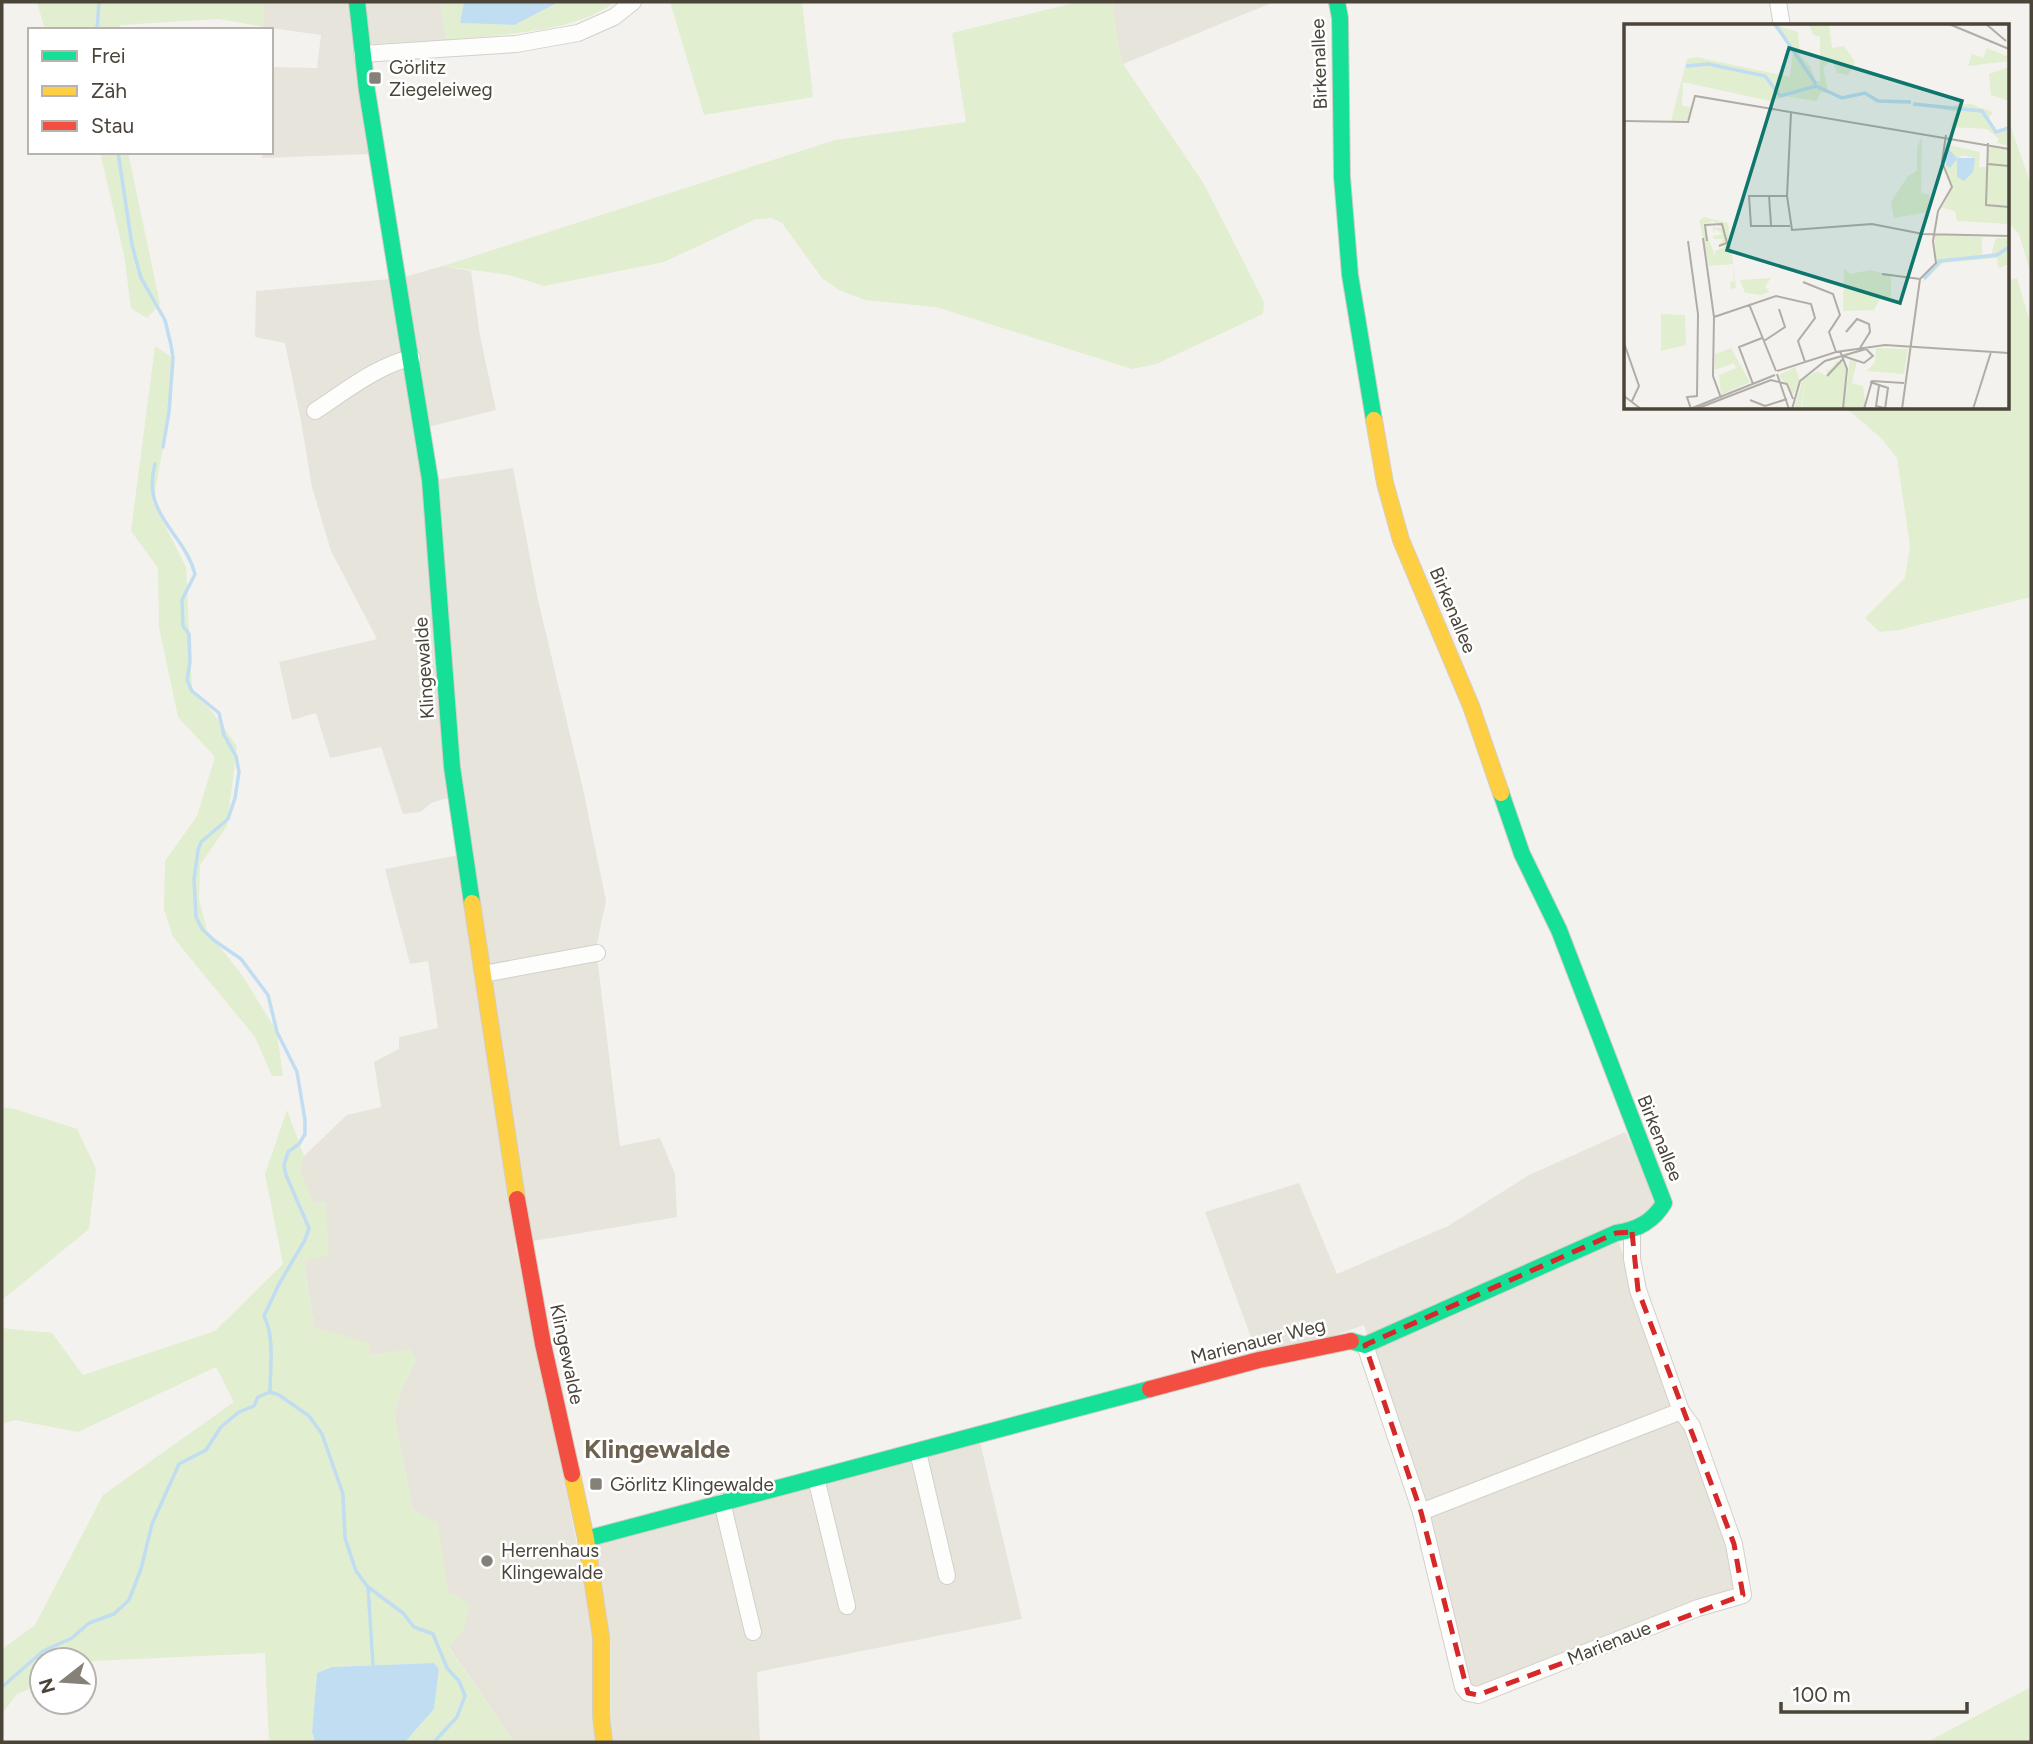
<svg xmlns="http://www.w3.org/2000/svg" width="2033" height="1744" font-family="Figtree,sans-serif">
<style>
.residential{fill:#e7e4dc}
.green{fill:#e1eecf}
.water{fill:#c0ddf1}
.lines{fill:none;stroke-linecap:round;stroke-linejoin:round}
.stream{stroke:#c0ddf1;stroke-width:3.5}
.street-casing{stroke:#d2d0cb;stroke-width:18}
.fast-casing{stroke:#d3cfc5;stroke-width:18}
.slow-casing{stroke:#d3cfc5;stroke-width:18}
.jam-casing{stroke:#d3cfc5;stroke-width:18}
.street{stroke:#fdfdfc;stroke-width:16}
.fast{stroke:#16e098;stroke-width:16}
.slow{stroke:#ffcf43;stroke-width:16}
.jam{stroke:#f24e42;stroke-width:16}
.marked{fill:none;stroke:#d62828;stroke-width:5;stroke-dasharray:14 9;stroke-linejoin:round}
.poi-dot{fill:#868178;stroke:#fff;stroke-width:2.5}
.labels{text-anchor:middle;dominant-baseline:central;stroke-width:5;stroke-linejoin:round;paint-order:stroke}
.street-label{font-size:19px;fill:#4b4439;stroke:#fff}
.poi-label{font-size:19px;fill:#4b4439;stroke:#fff;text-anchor:start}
.district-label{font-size:26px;font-weight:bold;fill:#6e6250;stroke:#fff}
.inset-river{fill:none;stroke:#c0ddf1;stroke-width:3.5}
.inset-road{fill:none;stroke:#b0aca6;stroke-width:2}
.view{fill:#0f766e;fill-opacity:0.15;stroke:#0f766e;stroke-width:3.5}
.inset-edge{fill:none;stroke:#4b4439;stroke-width:3.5}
</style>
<rect width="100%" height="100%" fill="#f4f2ee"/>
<g class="residential">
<path d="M263 2H440L446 40 354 45 370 154 262 158V152H271V67L317 68 321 35 264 27Z"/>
<path d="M1112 2H1274L1123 64 1119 51Z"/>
<path d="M443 266 471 271 480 336 496 410 416 430 422 482 513 468 538 600 583 789 606 901 596 948 620 1146 660 1138 675 1174 677 1217 515 1244 578 1549 980 1442 1022 1619 757 1672 760 1742H514L448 1646 464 1630 448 1593 437 1523 413 1510 394 1414 402 1388 416 1361 411 1350 370 1355 368 1343 314 1328 304 1260 324 1202 314 1204 299 1170 304 1156 347 1115 381 1107 374 1062 399 1049V1037L438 1028 428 961 410 964 385 869 470 853 461 794 431 803 421 812 403 814 381 747 330 758 316 713 292 720 279 662 377 639 331 551 312 487 301 421 285 343 255 337 256 291 401 278Z"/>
<path d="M1625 1132 1648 1176 1656 1210 1614 1230 1731 1544 1736 1587 1474 1688 1470 1683 1425 1503 1364 1325 1260 1362 1205 1212 1299 1183 1337 1274 1448 1226 1529 1175Z"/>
</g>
<g class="green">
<path d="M37 2H263L264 27 219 19 120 25V30H45Z"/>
<path d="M440 2H464L460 23 514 25 559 2H615C572 34 498 34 446 40Z"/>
<path d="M670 2H802L813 97 704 115Z"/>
<path d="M1078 2H1112L1119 51 1123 64 1204 184 1264 302 1263 314 1156 364 1132 369 936 307 865 300 839 290 822 278 782 223 772 218 756 219 664 262 544 286 509 275 443 266 835 140 966 122 952 33Z"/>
<path d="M2007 116 2031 185V274L2019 234 2007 220Z"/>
<path d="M100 152H128L160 304 147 318 131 308 124 255Z"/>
<path d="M2017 278 2031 326V597L1899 630 1880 632 1865 618 1905 578 1910 546 1897 458 1882 439 1846 408H2007V281Z"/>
<path d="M155 346 173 358 170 410 153 502 186 567 192 691 210 709 237 746 227 826 200 865 199 899 207 931 242 975 277 1032 283 1076H272L255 1037 173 937 164 909 165 861 197 816 215 757 178 717 159 627 158 568 131 531Z"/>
<path d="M2 1107 15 1109 77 1129 96 1169 89 1229 2 1300Z"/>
<path d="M287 1110 304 1156 300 1170 314 1204 325 1202 329 1255 304 1261 314 1328 369 1343 370 1355 411 1350 416 1361 402 1388 394 1414 413 1510 438 1523 448 1593 460 1597 470 1606 464 1630 448 1647 514 1742H405L434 1709 439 1669 434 1663 332 1667 317 1673 312 1732 315 1742H269L265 1653 93 1661 84 1665V1660H42V1684L17 1694 2 1714V1649L35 1625 103 1495 234 1402 216 1367 78 1432 15 1420 2 1424V1328L52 1333 83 1375 215 1331 283 1264 265 1174Z"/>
<path d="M2031 1687V1742H1927Z"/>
</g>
<g class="water">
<path d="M464 2H559L514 25 460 23Z"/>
<path d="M434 1663 439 1669 434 1709 405 1742H315L312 1732 317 1673 332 1667Z"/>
</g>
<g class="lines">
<g class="stream">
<path d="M97 30 99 2"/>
<path d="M118 152 132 245 141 278 165 320 171 345 173 358 169 412 163 447"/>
<path d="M155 464C141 515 184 532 195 574L182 600 183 626 189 634 190 662 187 680 192 691 219 713 224 735 236 756 239 772 235 798 228 819 201 842 198 850 194 880 196 917 202 929 215 941 241 959 268 995 277 1032 297 1072 305 1120V1134L299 1144 288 1152 284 1165 286 1175 309 1228 305 1240 279 1284 264 1316C275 1337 270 1369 270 1392L279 1395 309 1416 322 1434 343 1494 345 1538 356 1571 368 1587 403 1613 414 1627 433 1634 447 1668 459 1681 465 1696 457 1717 434 1742"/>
<path d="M368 1587 373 1665"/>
<path d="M2 1687 43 1651 72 1638 89 1623 114 1614 129 1600 141 1569 152 1524 179 1464 206 1450 221 1427 239 1412 254 1406 258 1397 270 1392"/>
</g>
<defs>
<g id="street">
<path d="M1778 2 1782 26"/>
<path d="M362 54 516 44 578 33 614 17 633 2"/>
<path d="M315 411C343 393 379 364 412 358"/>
<path d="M483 974 597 953"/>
<path d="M1365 1345 1421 1512 1463 1687 1468 1693 1478 1695 1698 1608 1743 1595 1734 1544 1692 1426 1681 1411 1638 1290 1632 1259V1232"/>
<path d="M918 1452 947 1576"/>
<path d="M816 1478 847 1606"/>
<path d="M722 1502 753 1632"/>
<path d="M1421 1512 1681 1411"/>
</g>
<g id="fast">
<path d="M357 2 367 91 430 480 452 767 472 903"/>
<path d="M1337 2 1340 18 1342 177 1350 275 1374 420"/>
<path d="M1351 1341 1365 1345 1616 1233C1637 1230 1653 1222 1664 1203L1559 930 1522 854 1501 793"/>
<path d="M586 1539 1150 1389"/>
</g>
<g id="slow">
<path d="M1374 420 1385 483 1401 540 1471 706 1501 793"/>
<path d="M472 903 517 1199"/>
<path d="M572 1474 586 1539 601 1637V1716L604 1742"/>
</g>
<g id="jam">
<path d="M517 1199 543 1344 572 1474"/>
<path d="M1150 1389 1259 1360 1351 1341"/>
</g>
</defs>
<use href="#street" class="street-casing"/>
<use href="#fast" class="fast-casing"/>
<use href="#slow" class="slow-casing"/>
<use href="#jam" class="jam-casing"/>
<use href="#street" class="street"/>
<use href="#fast" class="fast"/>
<use href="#slow" class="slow"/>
<use href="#jam" class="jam"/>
</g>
<path class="marked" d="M1632 1232 1638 1290 1734 1544 1743 1595 1478 1695 1468 1693 1421 1512 1365 1345 1616 1233Z"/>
<g class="poi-dot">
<rect x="368" y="71" width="14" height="14" rx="3.5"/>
<rect x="589" y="1477" width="14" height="14" rx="3.5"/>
<circle cx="487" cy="1561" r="7"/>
</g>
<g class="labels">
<g class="street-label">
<text transform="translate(1319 64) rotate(-92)">Birkenallee</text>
<text transform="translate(1453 610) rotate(67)">Birkenallee</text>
<text transform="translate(424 668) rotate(-94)">Klingewalde</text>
<text transform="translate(1660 1138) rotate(68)">Birkenallee</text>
<text transform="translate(1258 1341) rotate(-14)">Marienauer Weg</text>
<text transform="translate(567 1354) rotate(78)">Klingewalde</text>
<text transform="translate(1609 1643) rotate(-22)">Marienaue</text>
</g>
<g class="poi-label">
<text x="389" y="67">Görlitz<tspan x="389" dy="22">Ziegeleiweg</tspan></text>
<text x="610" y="1484">Görlitz Klingewalde</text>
<text x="501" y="1550">Herrenhaus<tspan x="501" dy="22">Klingewalde</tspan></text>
</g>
<g class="district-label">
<text x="657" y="1449">Klingewalde</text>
</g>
</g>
<g transform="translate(1624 24)">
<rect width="385" height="385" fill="#f4f2ee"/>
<path d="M148 0 174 8 176 31 186 42 192 58 196 57V13L189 11 185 0H205L208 24 220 22 231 38 224 51 213 49 208 35 199 44 204 67 219 72 197 68 192 77 161 72 146 77 59 58 58 82 67 83 66 96 47 97 63 35 72 33 166 53 169 27ZM363 24 385 33V37L344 42 348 30 359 34ZM385 43V77L367 71 365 50ZM347 80 369 88 363 96 372 108 385 101 377 108 385 107V114L379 116 385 115V122L373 119 375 115 363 105 327 103 332 88 302 82 332 85 330 81ZM298 113 297 169 306 171 305 188 270 194 267 178 284 152 293 147V123ZM321 120 356 128 355 143H362L366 122 385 126V182L361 181 385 184V200L333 197 331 187 318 184 328 164 319 138ZM337 131 351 134 343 152 332 147ZM80 193 104 199 112 264 107 265 106 258 110 257 109 240 85 242 75 196ZM89 197 99 204 89 203V209L91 205 99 210 89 212V215H100L95 220 102 222 91 227V232L79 200ZM311 211 358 213V231H367L372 214H385L383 241 374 244 373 234 319 239 297 260 312 242ZM220 244 226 250 246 246 267 251V273H257L250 286 219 287ZM147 254 141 262 145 268 137 271 121 269 116 256ZM37 290 61 291 62 321 37 327ZM107 324 126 358 97 371 95 351 112 344 110 339 91 346V330ZM252 324 284 325 280 350 243 347 251 338ZM226 334 233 337 228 359 239 362 242 385H220ZM213 337 222 340 219 385H178L181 357 177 385H170L179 355 194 347 204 353 202 345 195 346 203 345 204 347ZM171 343 176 357 169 371 155 351Z" fill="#e1eecf" fill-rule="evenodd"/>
<path d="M322 122 333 134H351L349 148 340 157 333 153V135L326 144 322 141Z" fill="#c0ddf1"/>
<path class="inset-river" d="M151 0 192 60M62 42 84 40 141 52 156 72 192 62 218 74 241 69 254 77 287 78M289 80 358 87 372 108 385 104M300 255 316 237 373 231 385 223"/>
<path class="inset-road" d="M325 0 385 25M362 0 382 17M167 89 163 172 168 206 248 200 299 210 385 212M0 97 64 98 71 72 385 125M364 119 362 181 385 183M364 140 385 142M145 172 147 201M163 172H125L127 202H166M79 214 90 293 89 352 97 374M64 217 74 290 73 372 63 373 67 385M83 217 81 201 98 200 103 219 95 222M258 250 296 255M179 258 209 270 216 291 205 308 212 328M125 280 152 347M90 293 152 272 187 280 191 294 174 317 181 338M222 308 233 295 245 300 246 308 236 324M140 317 161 303 155 285M0 319 15 362 8 377M216 327 223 345 219 385M153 347 212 328 261 321 385 329M153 350 165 385M203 352 219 335M246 358 264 364 261 385M129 360 115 323 138 314M255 362 252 382 264 385M0 372 17 385M126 376 141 382 163 375M66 385 151 351M72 385 147 356 163 360 169 375M168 385 176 357 201 337 242 325 249 332 240 339 219 332M240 385 248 357 280 359M278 385 296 255 312 239 309 217 314 187 328 163 318 138 322 111M349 385 367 328"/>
<path class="view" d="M165 24 338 77 276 279 103 226Z"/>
<rect width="385" height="385" class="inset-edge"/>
</g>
<rect width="2033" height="1744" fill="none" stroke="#4b4439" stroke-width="7"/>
<rect x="28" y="28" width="245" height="126" fill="#ffffff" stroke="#b7b4b0" stroke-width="2"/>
<rect x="42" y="51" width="35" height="10" fill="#16e098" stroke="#b7b4b0" stroke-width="2"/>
<text x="91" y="63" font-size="21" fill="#4b4439">Frei</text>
<rect x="42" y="86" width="35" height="10" fill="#ffcf43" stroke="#b7b4b0" stroke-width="2"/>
<text x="91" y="98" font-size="21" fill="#4b4439">Zäh</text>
<rect x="42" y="121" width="35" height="10" fill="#f24e42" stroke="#b7b4b0" stroke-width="2"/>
<text x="91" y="133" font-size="21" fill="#4b4439">Stau</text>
<g transform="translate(63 1681) rotate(253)"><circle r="33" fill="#ffffff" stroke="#b7b4b0" stroke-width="2"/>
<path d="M0-5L12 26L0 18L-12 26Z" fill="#868178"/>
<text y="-10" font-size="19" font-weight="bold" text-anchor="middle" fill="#4b4439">N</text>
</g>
<path d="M1781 1702v10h186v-10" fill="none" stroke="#4b4439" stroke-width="3.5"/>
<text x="1792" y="1702" font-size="21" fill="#4b4439" stroke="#ffffff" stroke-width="5" paint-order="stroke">100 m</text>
</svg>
